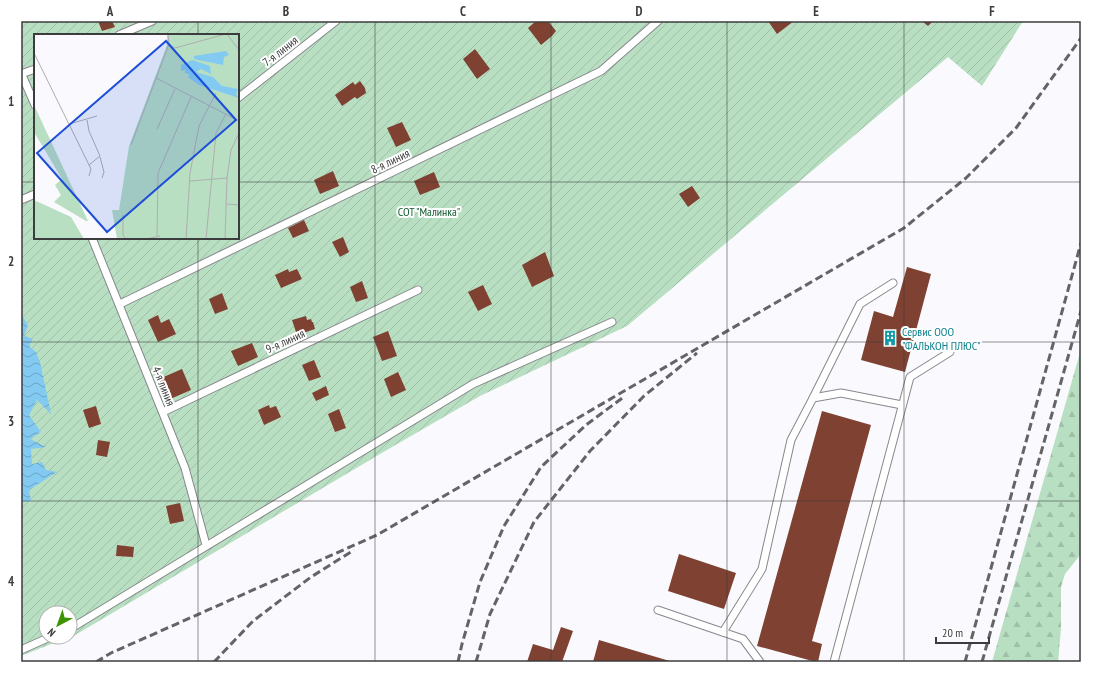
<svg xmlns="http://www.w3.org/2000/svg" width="1102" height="683" font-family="'PT Sans Narrow',sans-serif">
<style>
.forest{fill:url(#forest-firs)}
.garden{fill:url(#garden-furrows);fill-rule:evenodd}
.water{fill:url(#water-waves)}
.building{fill:#7f4131}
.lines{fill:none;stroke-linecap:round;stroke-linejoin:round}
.lane-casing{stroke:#87888d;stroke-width:9}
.lane{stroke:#fff;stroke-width:7}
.rail{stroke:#646466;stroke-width:3;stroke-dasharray:8 4;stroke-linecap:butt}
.grid{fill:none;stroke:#3c3c3e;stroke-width:1;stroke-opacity:0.55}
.labels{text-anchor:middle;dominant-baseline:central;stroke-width:4;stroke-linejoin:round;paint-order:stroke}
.street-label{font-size:12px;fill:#3c3c3e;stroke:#fff}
.park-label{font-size:12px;fill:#11582e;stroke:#fff}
.culture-label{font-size:12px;fill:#0d838f;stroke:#fff;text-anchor:start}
.inset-road{fill:none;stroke:#aeaeb1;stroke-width:1}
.view{fill:#1d4ed8;fill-opacity:0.15;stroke:#1d4ed8;stroke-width:2}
.inset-edge{fill:none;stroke:#3c3c3e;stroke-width:2}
.neatline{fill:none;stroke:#3c3c3e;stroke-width:1.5}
.grid-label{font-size:13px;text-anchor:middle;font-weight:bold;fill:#3c3c3e}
</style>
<defs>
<pattern id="forest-firs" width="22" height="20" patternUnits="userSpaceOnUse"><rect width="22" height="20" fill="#b8dfc1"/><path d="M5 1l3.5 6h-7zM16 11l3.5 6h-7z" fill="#9fc0a7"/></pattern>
<pattern id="garden-furrows" width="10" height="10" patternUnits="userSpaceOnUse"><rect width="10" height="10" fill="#b8dfc1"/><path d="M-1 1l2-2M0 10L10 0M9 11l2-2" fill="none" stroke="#9fc0a7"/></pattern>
<pattern id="water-waves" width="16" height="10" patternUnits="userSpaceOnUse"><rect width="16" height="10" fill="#82caf1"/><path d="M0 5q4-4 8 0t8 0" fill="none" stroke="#6ca5c5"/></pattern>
</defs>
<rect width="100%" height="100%" fill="#fafafe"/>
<path class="forest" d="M1081 349V554L1065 574 1061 587V628L1058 662H992Z"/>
<path class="garden" d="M21 21H1023L982 86 948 57 627 326 480 396 380 454 77 634 70 637V613H46V637H69L21 656ZM35 35H238V238H35Z"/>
<path class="water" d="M21 314 28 325 24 336 33 339 29 346 36 352 40 362 51 414 37 400 29 415 41 432 30 439 46 447 31 449 32 464 42 462 46 470 57 472 29 490 31 501 21 502Z"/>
<g class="building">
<path d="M98 21H112L115 27 102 31Z"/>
<path d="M536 21H548L556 31 552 36 541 45 528 28Z"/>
<path d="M768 21H794L777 34Z"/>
<path d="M922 21H933L928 26Z"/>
<path d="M475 49 490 69 477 79 463 59Z"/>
<path d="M360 81 365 88 366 93 357 99 355 97 342 106 335 95 353 82 355 85Z"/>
<path d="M402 122 411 140 396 147 387 128Z"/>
<path d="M333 171 339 186 320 194 314 180Z"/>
<path d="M434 172 440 187 420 195 414 181Z"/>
<path d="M692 186 700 198 688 207 679 194Z"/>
<path d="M304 220 309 231 293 238 288 228Z"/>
<path d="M343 237 349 252 340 257 332 242Z"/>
<path d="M545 252 554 276 532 287 522 265Z"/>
<path d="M907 267 931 274 905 372 861 360 874 311 893 317Z"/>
<path d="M288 269 289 272 297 269 302 279 281 288 275 275Z"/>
<path d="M362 281 368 298 356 302 350 287Z"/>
<path d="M483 285 492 304 478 311 468 292Z"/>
<path d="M222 293 228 309 215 314 209 299Z"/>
<path d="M158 315 161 323 169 319 176 334 158 342 148 320Z"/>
<path d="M306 316 307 320 311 319 312 322H313L315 329 297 335 292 320Z"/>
<path d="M388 331 397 356 382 361 373 337Z"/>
<path d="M252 343 258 357 238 366 231 351Z"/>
<path d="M314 360 321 377 309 381 302 365Z"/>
<path d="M182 369 191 390 168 400 159 379Z"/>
<path d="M398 372 406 390 391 397 384 379Z"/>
<path d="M326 386 329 395 316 401 312 393Z"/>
<path d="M269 405 270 408 276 406 281 417 264 425 258 410Z"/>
<path d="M96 406 101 424 89 428 83 410Z"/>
<path d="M339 409 346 428 335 432 328 414Z"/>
<path d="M822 411 871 425 812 641 822 644 818 662H816L757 646Z"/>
<path d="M98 440 110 442 107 457 96 455Z"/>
<path d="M180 503 184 521 170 524 166 506Z"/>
<path d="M117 545 134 547 133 557 116 556Z"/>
<path d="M679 554 736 573 724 609 668 591Z"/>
<path d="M561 627 573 631 562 662H527L533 644 553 650Z"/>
<path d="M599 640 673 662H593Z"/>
</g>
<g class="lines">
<defs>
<g id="lane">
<path d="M119 35 152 21"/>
<path d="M21 73 35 105"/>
<path d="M21 74 35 69"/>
<path d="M238 98 336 21"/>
<path d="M21 200 35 194"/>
<path d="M92 238 185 468 206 545"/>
<path d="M120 304 601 71 658 21"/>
<path d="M813 398 860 304 893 283"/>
<path d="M163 412 418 290"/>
<path d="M658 610 743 639 760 662"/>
<path d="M70 629 473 384 612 322"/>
<path d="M723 632 762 569 791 440 813 398 841 393 902 405"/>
<path d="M21 650 50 637"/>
<path d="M834 662 910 377 950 352"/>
</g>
</defs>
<use href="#lane" class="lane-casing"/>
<use href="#lane" class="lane"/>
<g class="rail">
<path d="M96 662 111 653 377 535 904 228 966 178 1016 128 1081 38"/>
<path d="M214 662 253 621 311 577 354 550"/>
<path d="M458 662 462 644 480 582 504 526 541 467 586 425 625 396"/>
<path d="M476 662 490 614 534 522 590 451 644 396 697 353"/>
<path d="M965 662 1081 243"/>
<path d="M982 662 1081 311"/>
</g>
</g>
<path class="grid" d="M198 21V35M375 21V662M551 21V662M727 21V662M904 21V662M21 182H35M238 182H1081M198 238V662M21 342H1081M21 501H1081"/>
<defs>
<symbol id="building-bare" viewBox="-9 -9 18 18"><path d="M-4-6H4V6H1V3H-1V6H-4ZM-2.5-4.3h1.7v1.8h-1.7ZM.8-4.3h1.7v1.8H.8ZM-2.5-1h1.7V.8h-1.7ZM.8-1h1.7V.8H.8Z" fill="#0f9aa8" stroke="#fff" stroke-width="2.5" paint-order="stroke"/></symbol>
</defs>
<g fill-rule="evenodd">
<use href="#building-bare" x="879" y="327" width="22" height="22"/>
</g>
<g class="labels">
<g class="street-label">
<text transform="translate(280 51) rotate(-38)">7-я линия</text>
<text transform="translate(390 161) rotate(-26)">8-я линия</text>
<text transform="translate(285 341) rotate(-25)">9-я линия</text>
<text transform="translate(164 386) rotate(68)">4-я линия</text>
</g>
<g class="park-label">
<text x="429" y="211">СОТ "Малинка"</text>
</g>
<g class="culture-label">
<text x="902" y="331">Сервис ООО<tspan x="902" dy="14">"ФАЛЬКОН ПЛЮС"</tspan></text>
</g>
</g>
<g transform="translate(34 34)">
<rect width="205" height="205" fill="#fafafe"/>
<path d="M0 71 54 187H52L20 168 27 161 21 151 28 145 0 98ZM0 166 37 183 50 205H0Z" fill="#b8dfc1"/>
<path d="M133 0H205V205H83L78 176H85L95 112 133 11Z" fill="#b8dfc1"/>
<path d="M192 17 195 21 190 23 189 31 160 25V22ZM158 26 176 32 177 40 167 35 162 38 179 43 188 52 204 55 202 60 205 64 165 51 154 43 156 41 151 39V36L147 37V31Z" fill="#82caf1"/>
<path class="inset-road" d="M193 0 205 16M135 10 141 14 192 0M0 19 57 135 55 142M122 44 205 87M53 86 55 97 66 122 55 131M35 90 63 82M123 95 141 55M97 111 135 10 134 0M66 123 70 138 68 144M156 147 193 144M193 170 205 171M89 181V201L92 205M123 203 124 139 157 63M112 205 126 202M152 205 156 139 165 92 182 59M172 205 182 99 192 80M191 205 193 144 197 116 205 99"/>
<path class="view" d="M132 7 202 86 73 198 3 119Z"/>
<rect width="205" height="205" class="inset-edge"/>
</g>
<rect width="1102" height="683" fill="none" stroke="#ffffff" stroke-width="44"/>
<g transform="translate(58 625) rotate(221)"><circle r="19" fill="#ffffff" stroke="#b1b1b2"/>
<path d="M0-3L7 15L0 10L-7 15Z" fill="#3d9301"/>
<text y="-6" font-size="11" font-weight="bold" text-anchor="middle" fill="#3c3c3e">N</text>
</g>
<path d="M936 637v6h53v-6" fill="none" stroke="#3c3c3e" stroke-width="2"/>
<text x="942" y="637" font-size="12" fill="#3c3c3e" stroke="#ffffff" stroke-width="3" paint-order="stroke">20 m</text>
<rect x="22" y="22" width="1058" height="639" class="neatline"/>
<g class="grid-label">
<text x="110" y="16">A</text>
<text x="286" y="16">B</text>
<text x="463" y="16">C</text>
<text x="639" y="16">D</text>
<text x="816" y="16">E</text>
<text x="992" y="16">F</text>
<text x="11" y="106">1</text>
<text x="11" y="266">2</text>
<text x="11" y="426">3</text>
<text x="11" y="586">4</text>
</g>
</svg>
